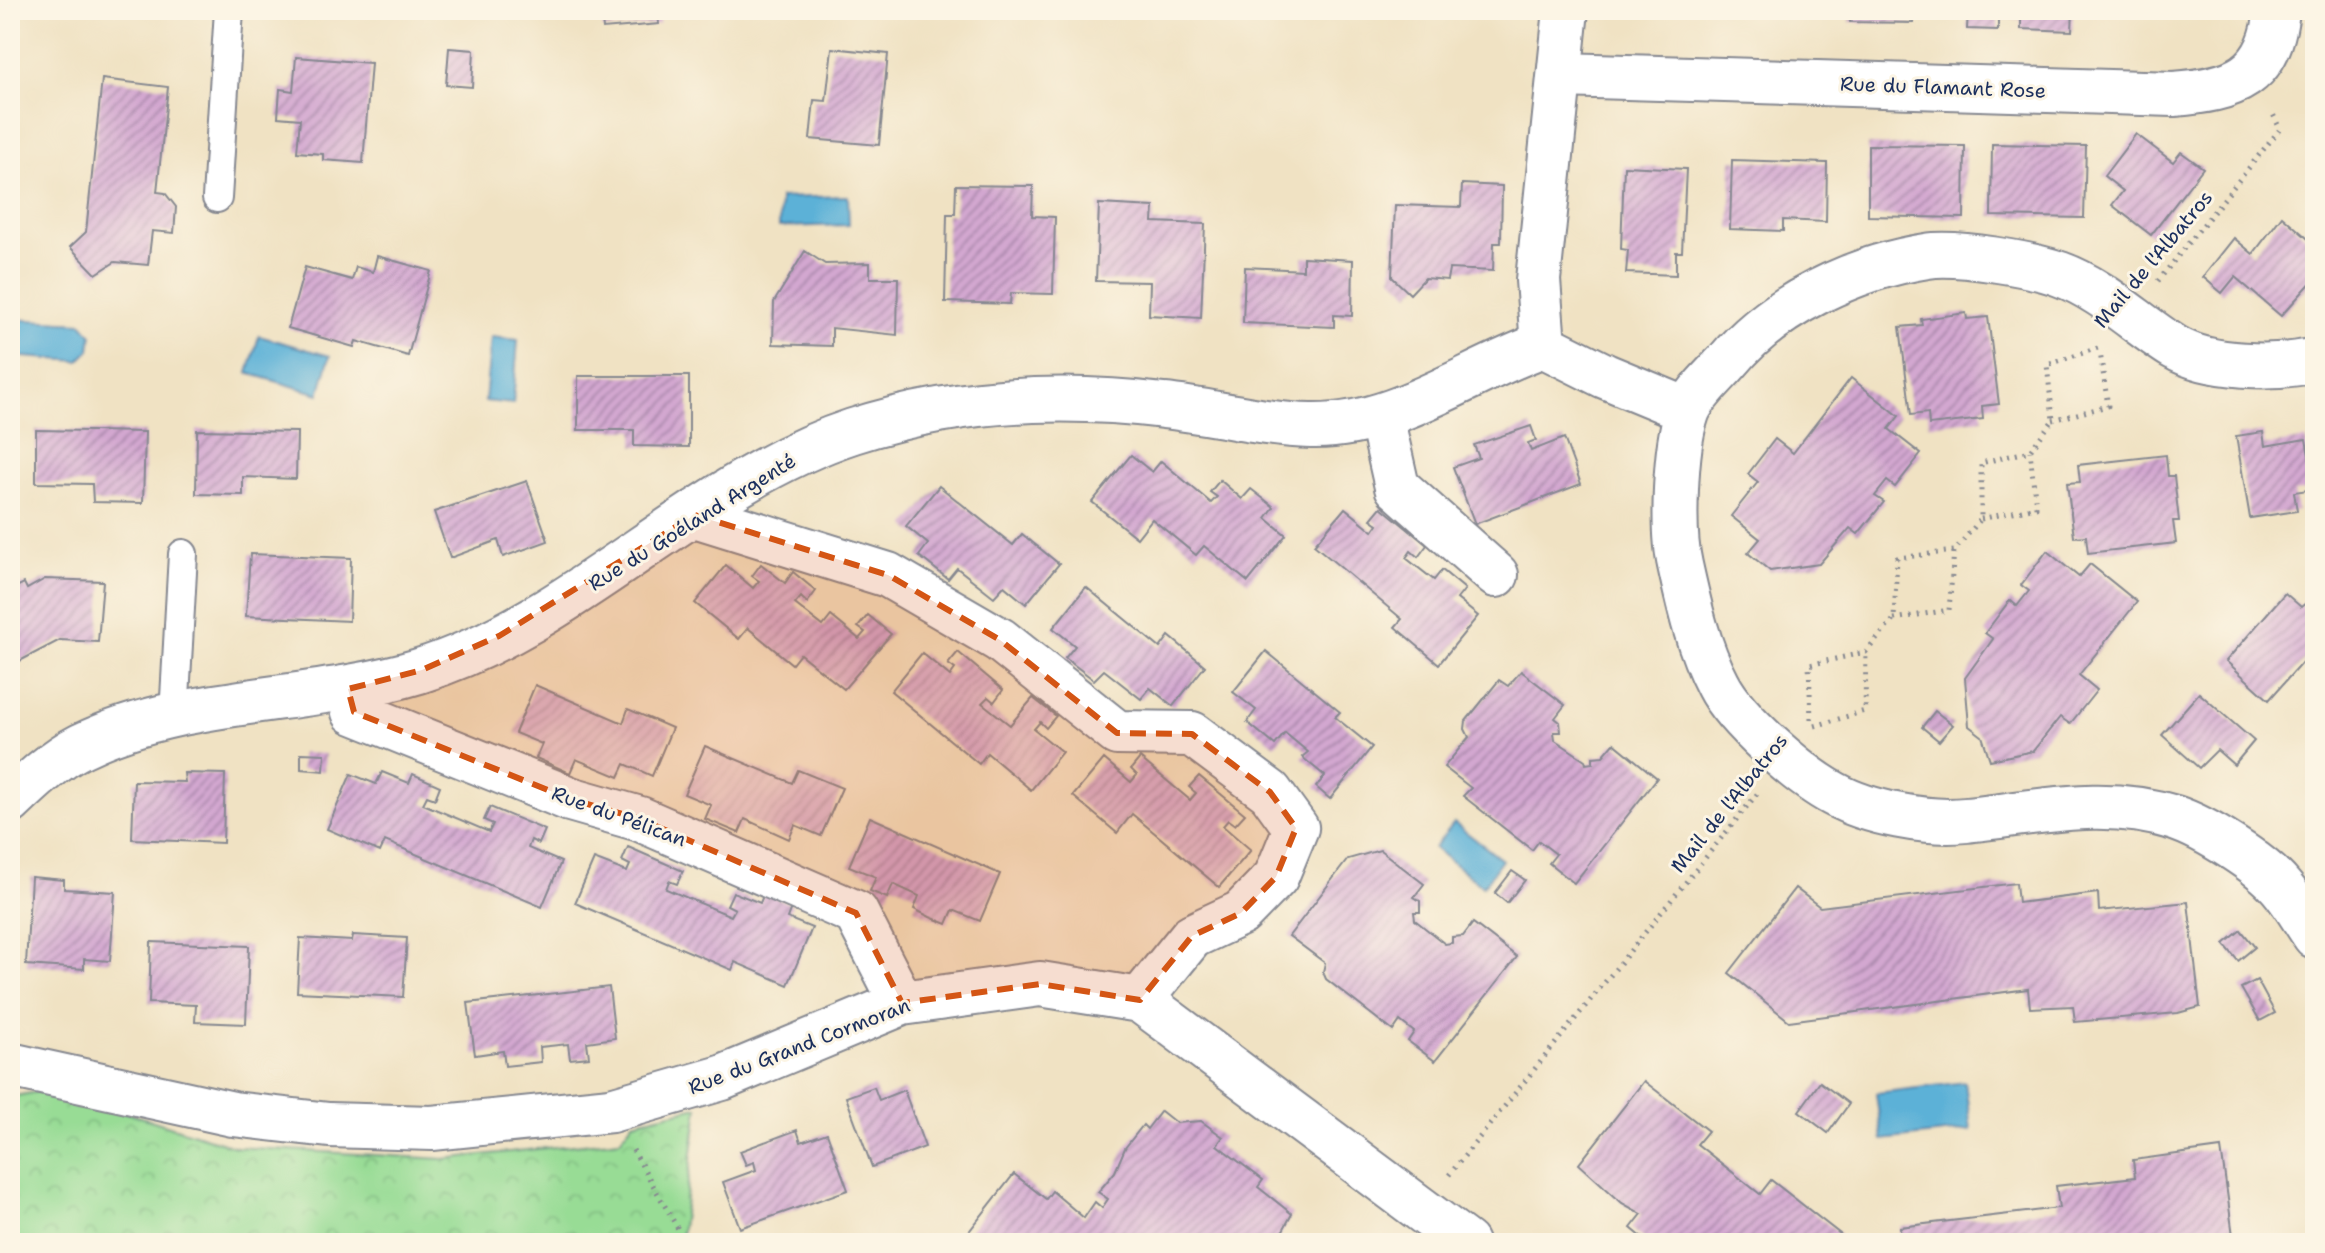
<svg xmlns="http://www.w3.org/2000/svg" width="2325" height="1253" font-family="'Shantell Sans',sans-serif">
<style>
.park{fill:url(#park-crowns);stroke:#5a867a;stroke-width:2}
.water{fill:#5bb1d7;stroke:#3b709a;stroke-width:2}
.building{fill:url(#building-hatch)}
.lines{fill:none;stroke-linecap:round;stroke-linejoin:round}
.lane-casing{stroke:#868890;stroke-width:32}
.street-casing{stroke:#868890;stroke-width:48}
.path{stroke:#868890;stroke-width:5;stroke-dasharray:2 6;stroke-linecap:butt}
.lane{stroke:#fff;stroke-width:28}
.street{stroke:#fff;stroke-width:44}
.marked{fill:#d45514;fill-opacity:0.2;stroke:#d45514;stroke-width:6;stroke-dasharray:16 10;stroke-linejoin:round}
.labels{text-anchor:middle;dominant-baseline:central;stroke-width:6;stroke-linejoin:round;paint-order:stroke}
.street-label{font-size:20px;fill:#1b2f5e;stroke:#fcf5e5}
</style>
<defs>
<pattern id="park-crowns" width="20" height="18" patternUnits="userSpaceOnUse" patternTransform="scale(2)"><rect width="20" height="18" fill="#98dc95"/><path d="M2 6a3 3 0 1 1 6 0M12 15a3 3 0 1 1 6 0" fill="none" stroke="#82bd83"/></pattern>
<pattern id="building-hatch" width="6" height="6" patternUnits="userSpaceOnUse" patternTransform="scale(2)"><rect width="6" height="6" fill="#d3a7d0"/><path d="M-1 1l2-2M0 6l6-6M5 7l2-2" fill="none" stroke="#aa88ac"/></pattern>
</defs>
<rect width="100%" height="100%" fill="#fcf5e5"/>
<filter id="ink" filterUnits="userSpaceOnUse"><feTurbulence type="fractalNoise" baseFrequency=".0125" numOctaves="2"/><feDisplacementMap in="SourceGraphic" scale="16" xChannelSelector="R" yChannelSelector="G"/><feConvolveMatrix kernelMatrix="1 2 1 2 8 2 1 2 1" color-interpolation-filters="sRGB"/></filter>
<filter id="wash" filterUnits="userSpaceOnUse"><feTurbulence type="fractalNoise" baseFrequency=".006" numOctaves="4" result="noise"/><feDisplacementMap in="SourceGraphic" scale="32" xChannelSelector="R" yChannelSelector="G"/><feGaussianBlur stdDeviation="1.8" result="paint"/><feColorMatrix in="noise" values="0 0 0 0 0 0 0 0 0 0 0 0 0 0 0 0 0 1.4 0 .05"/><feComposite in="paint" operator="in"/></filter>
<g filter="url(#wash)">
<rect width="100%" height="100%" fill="#f0e2c3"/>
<path class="park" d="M52 1089 236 1147 444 1159 620 1140 633 1122 698 1107 680 1243H10V1097Z"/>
<g class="water">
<path d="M848 196 849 225 779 227 780 198Z"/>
<path d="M10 319 82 323 92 335 90 350 79 361 10 356Z"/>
<path d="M259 336 330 356 319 394 248 373Z"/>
<path d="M491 337 518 340 513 404 485 401Z"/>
<path d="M1454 823 1502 860 1483 886 1434 848Z"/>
<path d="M1965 1082 1971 1130 1882 1140 1876 1093Z"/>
</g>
<g id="blocks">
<g class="building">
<path d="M601 10H658L659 24 603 29Z"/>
<path d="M1804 10H1935V20L1914 19V23L1850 22V14L1804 13Z"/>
<path d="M1968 10H2073L2072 31 2021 29V19H1998V30L1967 29Z"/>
<path d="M449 48 474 50 472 87 446 85Z"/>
<path d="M832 48 888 54 879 145 810 139 814 100 826 101Z"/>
<path d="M296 57 371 63 363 163 323 160V154L297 152 300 119 278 117 280 89 293 91Z"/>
<path d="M102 79 168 87 157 192 165 193 176 207 174 233 152 231 148 265 115 262 96 274 70 247 86 232Z"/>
<path d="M2136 134 2173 162 2181 152 2203 168 2151 235 2112 205 2123 191 2104 176Z"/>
<path d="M1992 144 2086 146 2084 218 1991 216Z"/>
<path d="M1868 145 1965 146 1964 218 1868 216Z"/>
<path d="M1732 160 1827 163 1826 222 1783 220V231L1730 229Z"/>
<path d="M1624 166 1686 169 1682 252H1676V275L1626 273 1628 250 1621 249Z"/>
<path d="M1462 184 1502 186 1501 243H1494L1493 271 1449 269 1447 280 1425 278 1410 294 1392 277 1395 205 1461 207Z"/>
<path d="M956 185 1033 186 1032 216 1055 217 1053 294 1011 293 1010 304 945 302 947 214H955Z"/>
<path d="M1099 204 1154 207 1153 222 1205 224 1201 318 1149 315 1150 282 1096 281Z"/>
<path d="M2282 216 2315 245V278L2281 316 2235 277 2222 293 2203 277 2234 238 2253 254Z"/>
<path d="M805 251 825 264 870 263V278H898L897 335 832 328V346L773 344 774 302Z"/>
<path d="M377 256 431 271 408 356 356 341 354 347 288 328 305 267 352 280 356 267 373 272Z"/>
<path d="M1303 257 1353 260 1352 316 1334 315V327L1243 323 1245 267 1303 270Z"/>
<path d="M1966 313 1967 319 1988 317 1999 404 1982 406 1983 419 1929 425 1928 413 1911 415 1900 327 1922 325 1921 319Z"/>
<path d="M578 376H689V447L634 446V430H578Z"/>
<path d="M1851 378 1899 416 1889 429 1921 454 1895 487 1887 481 1875 496 1884 502 1858 534 1850 528 1819 564 1770 571 1748 553 1760 539 1731 516 1758 482 1748 474 1775 439 1793 453Z"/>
<path d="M1531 426 1536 440 1528 443 1531 451 1564 438 1581 484 1475 524 1453 467 1479 458 1474 445Z"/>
<path d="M36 430 145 432 143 503 93 502 92 484 36 483Z"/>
<path d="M197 430 297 432 296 479 243 477V495L196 494Z"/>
<path d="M2263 432 2265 446 2306 439 2315 489 2294 492 2297 511 2250 518 2236 436Z"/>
<path d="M1131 455 1152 472 1161 461 1211 503 1217 497 1210 492 1220 480 1242 499 1251 489 1274 507 1266 518 1286 535 1248 582 1204 546 1196 555 1152 519 1137 538 1092 502Z"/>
<path d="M2166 455 2168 476H2174L2179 521H2173L2176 543 2088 553 2086 536 2074 537 2067 483 2080 482 2078 465Z"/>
<path d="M527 481 548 541 503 557 498 540 450 558 434 512Z"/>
<path d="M939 486 1013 545 1022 534 1059 564 1026 604 1004 586 994 597 957 568 948 579 919 556 928 544 906 526Z"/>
<path d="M1381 507 1427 545 1418 557 1411 551 1406 558 1434 580 1442 570 1465 589 1457 599 1478 616 1439 664 1395 627 1402 619 1314 545 1345 508 1373 531 1378 524 1371 519Z"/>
<path d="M2047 551 2079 577 2090 564 2137 602 2079 675 2097 690 2070 724 2060 717 2033 751 1990 760 1982 736 1969 726 1965 678 1993 639 1985 633 2010 600 2017 606 2029 591 2021 585Z"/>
<path d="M250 554 351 558 349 621 246 616Z"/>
<path d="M761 564 785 583 793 572 816 591 807 603 801 597 795 604 823 626 831 616 859 639 865 632 858 627 868 615 891 634 844 689 800 654 792 664 748 628 739 639 695 603 726 565 753 588 759 581 752 576Z"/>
<path d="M45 579 103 581 98 642 60 640 12 665 10 590 24 583 27 589Z"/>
<path d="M1086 587 1160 648 1169 636 1205 666 1173 706 1150 688 1141 699 1104 670 1094 680 1065 658 1075 646 1053 628Z"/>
<path d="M2285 593 2301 607 2307 602 2315 609V669L2304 660 2269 700 2226 661Z"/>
<path d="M1266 651 1340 712 1335 717 1372 747 1330 799 1316 787 1325 776 1302 757 1308 752 1285 733 1275 745 1247 722 1256 710 1233 692Z"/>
<path d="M958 652 1003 690 994 702 988 697 982 703 1010 725 1033 698 1056 716 1046 728 1040 722 1034 729 1062 752 1031 790 987 753 979 764 891 691 922 653 950 676 955 669 948 664Z"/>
<path d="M1521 671 1565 705 1555 718 1560 722 1561 732H1554L1555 740 1585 760 1586 764 1593 763V757L1603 756 1614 743 1657 778 1574 883 1549 863 1556 854 1539 841 1532 850 1463 796 1471 788 1444 767 1469 737 1465 729 1466 721 1499 680 1508 686Z"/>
<path d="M535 685 623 723 628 709 672 728 652 776 625 764 619 777 576 759 570 773 536 758 542 744 515 733Z"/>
<path d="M2199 693 2254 741 2234 765 2217 750 2199 768 2162 735Z"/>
<path d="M1935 711 1953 725 1939 741 1922 727Z"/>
<path d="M705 746 792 783 798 770 842 788 821 836 795 825 789 839 745 819 739 833 705 819 711 805 684 794Z"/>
<path d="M301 753 325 754 324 771 301 769Z"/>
<path d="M1140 758 1190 800 1196 793 1189 787 1199 776 1245 814 1235 825 1228 820 1223 826 1251 850 1219 887 1132 814 1117 833 1073 796 1104 759 1131 782 1137 775 1131 769Z"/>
<path d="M382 772 409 783 413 774 440 786 435 799 427 796 423 804 489 832 493 824 484 820 490 807 545 830 539 844 531 840 528 848 561 862 542 907 385 841 380 852 327 829 351 774 376 784Z"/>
<path d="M184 773 225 774 223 843 132 839 134 781 185 782Z"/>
<path d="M870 817 1000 874 980 921 953 910 947 924 930 917 914 909 919 896 893 884 887 898 870 891 876 877 849 866Z"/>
<path d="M628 847 683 871 677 884 669 881 666 889 731 916 735 909 727 905 733 892 760 903 764 893 792 905 787 918 812 928 788 985 735 962 732 970 575 903 594 859 627 872 630 865 622 861Z"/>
<path d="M1380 850 1424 884 1414 897 1420 901V912H1414L1415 920 1445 944 1452 943V937L1463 936 1473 923 1517 957 1435 1061 1408 1041 1414 1032 1400 1021 1393 1031 1326 979 1323 972 1325 963 1289 936 1348 859Z"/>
<path d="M1512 871 1525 880 1507 903 1495 893Z"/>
<path d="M31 877 64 880V889L115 892 110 961 84 959V969L26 965Z"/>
<path d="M2016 883 2018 903 2098 893 2099 911 2188 902 2200 1007 2178 1013 2075 1022 2073 1006 2030 1008 2028 989 1789 1021 1729 973 1795 888 1820 907Z"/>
<path d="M2241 930 2255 947 2238 961 2224 944Z"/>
<path d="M353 935 407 938 403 997 297 992 300 938 352 941Z"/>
<path d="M151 942 249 946 246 1024 195 1022 196 1005 149 1003Z"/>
<path d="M2257 980 2275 1013 2260 1021 2241 988Z"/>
<path d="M609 987 615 1038 587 1042 589 1057 570 1059 568 1044 540 1047 541 1062 505 1066 503 1051 475 1055 468 1003Z"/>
<path d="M1644 1081 1708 1131 1697 1144 1760 1194 1771 1180 1840 1234 1833 1243H1649L1631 1228 1642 1214 1622 1203 1579 1164Z"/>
<path d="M1820 1082 1849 1104 1828 1133 1799 1111Z"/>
<path d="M874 1087 879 1100 904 1090 925 1147 872 1167 846 1097Z"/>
<path d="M1161 1111 1176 1123 1201 1121 1223 1137 1217 1145 1263 1180 1258 1187 1292 1214 1276 1243H1153L1145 1237 1123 1243H960L1014 1174 1046 1199 1052 1191 1084 1218 1095 1202 1102 1208 1108 1199 1098 1192 1115 1172 1125 1148 1143 1125 1147 1129Z"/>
<path d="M797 1130 801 1142 827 1133 848 1190 740 1228 723 1182 756 1170 754 1162 746 1165 740 1151Z"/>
<path d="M2221 1148 2234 1243H1901L1900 1227 2059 1208 2056 1186 2135 1177 2133 1160Z"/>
</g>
</g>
</g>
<g filter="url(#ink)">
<use href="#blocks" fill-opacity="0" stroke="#868890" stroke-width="2"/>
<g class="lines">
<defs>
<g id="lane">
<path d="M217 198 229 10"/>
<path d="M174 716 183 554"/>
</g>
<g id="street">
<path d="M1566 10 1538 280 1543 345 1605 376 1687 410"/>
<path d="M1562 75 2174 94C2234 89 2270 78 2277 10"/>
<path d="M2315 360C2277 369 2209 368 2174 347 2137 324 2102 289 2060 274 2032 264 1956 251 1927 256 1856 267 1775 304 1728 361 1716 375 1693 395 1687 413 1675 447 1672 531 1680 565 1689 606 1698 647 1718 685 1735 719 1800 776 1834 794 1868 813 1927 824 1966 820 2038 813 2102 795 2175 818 2205 828 2261 863 2281 887 2294 902 2304 920 2315 936"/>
<path d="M1381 416 1397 487 1496 575"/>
<path d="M695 515 888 575 1000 640 1117 733 1192 734 1270 792 1296 828 1276 877 1241 913 1192 936 1140 1000"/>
<path d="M348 689 354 712 570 799 640 819 856 913 902 1003"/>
<path d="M10 802C31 782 55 759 81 746 185 695 310 704 419 671 578 622 696 482 853 431 953 399 1060 393 1164 406 1213 411 1262 425 1311 426 1395 428 1468 371 1543 345"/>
<path d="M10 1065 233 1114 329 1125 432 1128 611 1110 722 1078 902 1003 1040 984 1140 1000 1466 1243"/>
</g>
</defs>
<use href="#lane" class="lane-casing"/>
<use href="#street" class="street-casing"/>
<g class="path">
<path d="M2158 281 2280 129 2272 112"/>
<path d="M2053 420 2108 406 2100 352"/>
<path d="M1981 519 2036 507 2030 451"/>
<path d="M1894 619 1949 610 1954 551"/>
<path d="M1811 719 1809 665 1866 652 1894 619 1897 558 1954 551 1981 519V463L2030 451 2053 420 2047 365 2098 348"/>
<path d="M1815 726 1865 711 1866 652"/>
<path d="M633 1150 686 1243"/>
<path d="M1449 1175 1757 794"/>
</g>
<use href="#lane" class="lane"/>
<use href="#street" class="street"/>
</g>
</g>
<path class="marked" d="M695 515 888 575 1000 640 1117 733 1192 734 1270 792 1296 828 1276 877 1241 913 1192 936 1140 1000 1040 984 902 1003 856 913 640 819 570 799 354 712 348 689 422 670 499 636Z"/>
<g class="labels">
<g class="street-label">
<text transform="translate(1943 87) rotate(2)">Rue du Flamant Rose</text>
<text transform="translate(2153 259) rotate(-50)">Mail de l'Albatros</text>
<text transform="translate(692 522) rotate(-32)">Rue du Goéland Argenté</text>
<text transform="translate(1729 803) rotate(-51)">Mail de l'Albatros</text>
<text transform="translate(619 816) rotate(20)">Rue du Pélican</text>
<text transform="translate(799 1046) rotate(-21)">Rue du Grand Cormoran</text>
</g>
</g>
<rect width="2325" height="1253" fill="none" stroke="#fcf5e5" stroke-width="40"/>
</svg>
